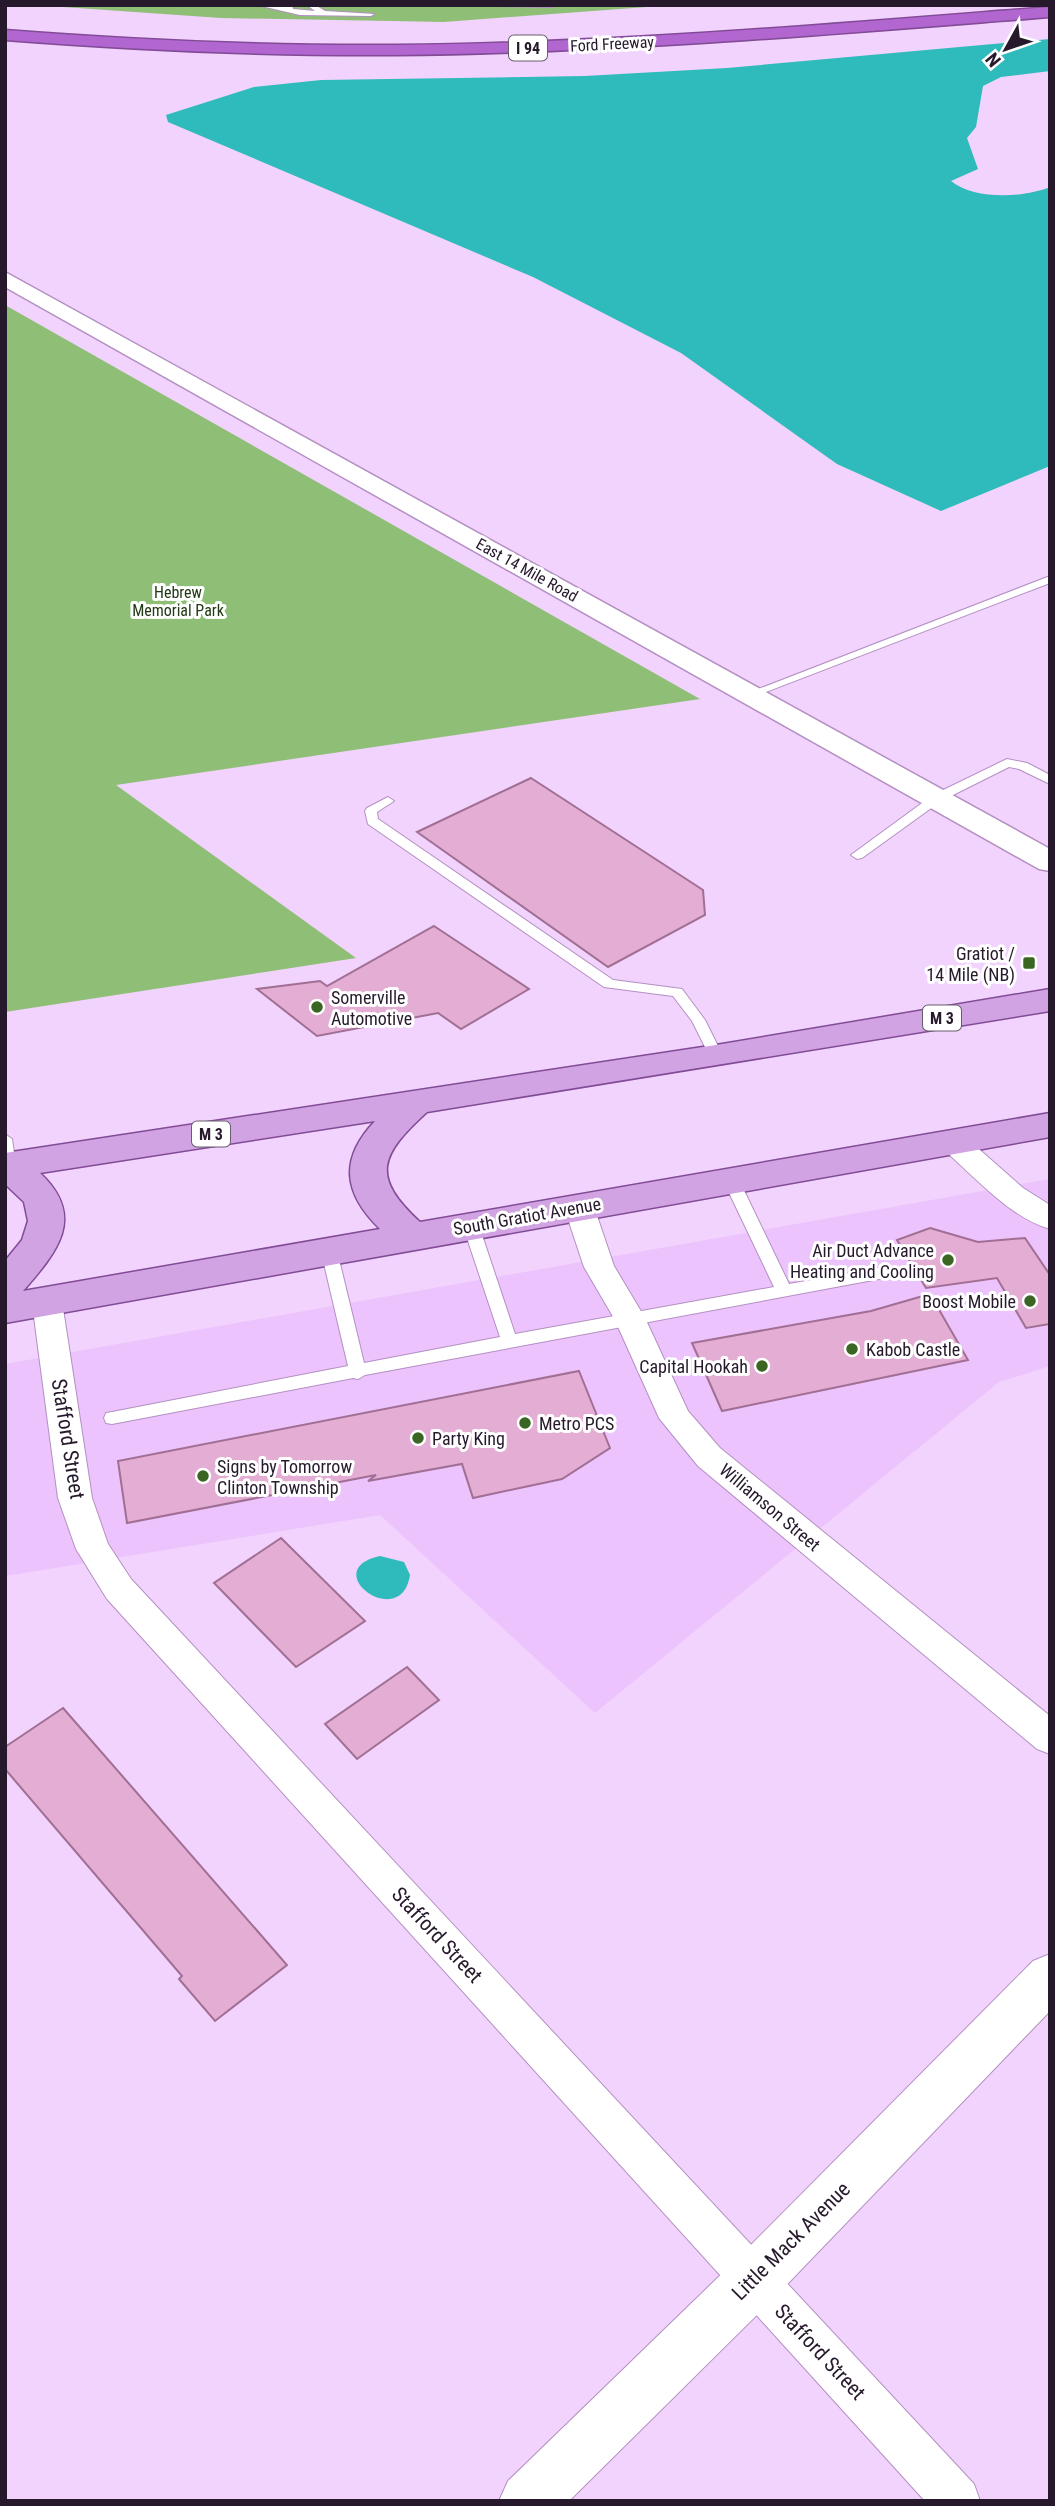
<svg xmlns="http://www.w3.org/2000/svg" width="1055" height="2506" font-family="'Roboto Condensed',sans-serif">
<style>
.built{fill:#ecc3fd}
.green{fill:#8fbf77}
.water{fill:#2fbabc}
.building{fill:#e3add4;stroke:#a16f94;stroke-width:2}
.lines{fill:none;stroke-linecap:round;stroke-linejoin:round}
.service-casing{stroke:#b390c1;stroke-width:2}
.minor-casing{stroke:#b390c1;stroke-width:2}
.tertiary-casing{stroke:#b390c1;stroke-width:2}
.secondary-casing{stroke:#b390c1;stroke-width:3}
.primary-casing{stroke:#814b96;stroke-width:3}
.motorway-casing{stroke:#814b96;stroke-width:3}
.service{fill:#fff;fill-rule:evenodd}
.minor{fill:#fff;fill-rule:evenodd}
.tertiary{fill:#fff;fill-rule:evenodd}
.secondary{fill:#fff;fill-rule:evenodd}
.primary{fill:#d1a3e2;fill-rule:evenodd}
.motorway{fill:#b266cf;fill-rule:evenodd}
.poi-dot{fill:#3a6522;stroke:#fff;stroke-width:2.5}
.labels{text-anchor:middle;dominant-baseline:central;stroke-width:6;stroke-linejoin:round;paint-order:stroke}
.far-street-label{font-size:16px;fill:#27192c;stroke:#fff}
.shield{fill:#fff;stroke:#685e6b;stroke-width:2}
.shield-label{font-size:16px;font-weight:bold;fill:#27192c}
.far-park-label{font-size:16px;fill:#213914;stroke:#fff}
.poi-label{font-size:18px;fill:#27192c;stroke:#fff;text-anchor:start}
.street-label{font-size:18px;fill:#27192c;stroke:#fff}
.near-street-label{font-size:21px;fill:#27192c;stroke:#fff}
</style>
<rect width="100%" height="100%" fill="#f1d3fd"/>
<path class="built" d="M1050 1179V1366L999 1382 595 1713 380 1515 5 1576V1364Z"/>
<g class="green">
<path d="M34 5H674L444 22 221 18Z"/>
<path d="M5 305 700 699 116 785 356 958 5 1012Z"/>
</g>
<g class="water">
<path d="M1050 39V71L1001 77 983 86 976 127 967 138 978 169 951 181C974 200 1023 198 1050 187V466L941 511 837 464 681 353 533 277 168 122 166 115 254 87 321 80 585 76 727 68Z"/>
<path d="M380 1556 404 1562 410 1575C401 1633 316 1570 380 1556Z"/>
</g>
<g class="building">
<path d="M531 778 703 890 705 915 608 967 417 832Z"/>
<path d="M434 926 529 989 461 1029 438 1013 317 1036 257 989 320 981 327 986Z"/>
<path d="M930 1228 978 1242 1025 1238 1050 1275V1324L1026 1328 997 1278 926 1288 897 1240Z"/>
<path d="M930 1294 968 1360 722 1411 692 1343 871 1311Z"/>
<path d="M579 1371 610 1448 562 1479 473 1498 462 1464 368 1481 376 1475 127 1523 118 1461Z"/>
<path d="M281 1538 365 1621 296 1667 214 1583Z"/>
<path d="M407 1667 439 1700 357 1759 325 1724Z"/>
<path d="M63 1708 287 1965 215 2021 179 1979 182 1976 5 1769V1747Z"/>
</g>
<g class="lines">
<defs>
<g id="service">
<path d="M257 5H292L293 9 315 11 307 5H315L325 11 374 14 371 16 300 15Z"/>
<path d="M435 5H556L553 7Z"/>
<path d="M1050 576V583L753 697 749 699 743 695Z"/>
<path d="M1007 759 1027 763 1050 775V784L1019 769 1009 767 941 801 862 858 857 859 851 855 933 795Z"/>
<path d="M388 797 394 801 377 812 378 819 613 980 682 989 705 1020 723 1056 721 1059H711L692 1021 673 996 604 987 368 824 365 811 367 808Z"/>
<path d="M5 1134 12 1139 16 1166 8 1171 5 1170Z"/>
<path d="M731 1175 739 1180 789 1284 878 1268 886 1274 884 1278 365 1375 358 1379 353 1378 112 1424 106 1423 104 1418 106 1413 112 1412 348 1366 321 1251 329 1245 337 1251 364 1363 500 1337 463 1226 471 1221 479 1226 515 1334 774 1287 723 1180Z"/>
</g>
<g id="minor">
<path d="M953 1133 963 1135 1023 1188 1050 1205V1229C1009 1217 974 1176 943 1149L939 1142 943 1135Z"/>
<path d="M579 1197 589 1200 594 1207 614 1266 645 1318 688 1411 720 1448 1050 1716V1754L1037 1749 698 1466 659 1418 615 1320 584 1267 564 1207 569 1200Z"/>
<path d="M47 1291 58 1294 62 1302 92 1498 108 1544 131 1579 974 2484 980 2501H925L107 1599 76 1549 58 1498 32 1302 36 1294Z"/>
</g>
<path id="tertiary" d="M1050 1954V2011L773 2299 569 2501H499L508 2481 735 2261 1033 1961Z"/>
<path id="secondary" d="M5 272 1050 849V871L1039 869 5 287Z"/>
<path id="primary" d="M1050 989V1011L427 1112C380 1155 370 1176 420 1222L1050 1113V1137L5 1323V1261L22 1240 28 1221 24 1202 5 1184V1153L716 1045ZM375 1121C339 1159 343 1193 380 1229L23 1291C57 1252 87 1217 40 1173Z"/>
<path id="motorway" d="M1050 7V17C832 34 614 53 396 55 265 56 135 50 5 40V30C135 40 265 46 396 45 614 43 832 24 1050 7Z"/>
</defs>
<use href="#service" class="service-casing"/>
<use href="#minor" class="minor-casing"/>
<use href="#tertiary" class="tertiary-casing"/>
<use href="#secondary" class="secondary-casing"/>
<use href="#primary" class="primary-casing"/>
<use href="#motorway" class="motorway-casing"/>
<use href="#service" class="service"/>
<use href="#minor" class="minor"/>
<use href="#tertiary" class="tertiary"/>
<use href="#secondary" class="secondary"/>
<use href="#primary" class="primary"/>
<use href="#motorway" class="motorway"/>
</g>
<g class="poi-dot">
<rect x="1022" y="956" width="14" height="14" rx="3.5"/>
<circle cx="317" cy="1007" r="7"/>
<circle cx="948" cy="1260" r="7"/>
<circle cx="1030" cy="1301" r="7"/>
<circle cx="852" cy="1349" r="7"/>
<circle cx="762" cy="1366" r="7"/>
<circle cx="525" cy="1423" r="7"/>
<circle cx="418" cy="1438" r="7"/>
<circle cx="203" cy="1476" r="7"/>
</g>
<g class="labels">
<g class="far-street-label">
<text transform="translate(612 44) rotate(-3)">Ford Freeway</text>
<text transform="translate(527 570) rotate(29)">East 14 Mile Road</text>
</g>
<g class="shield">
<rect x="509" y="35.5" width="38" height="25" rx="5"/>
<rect x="923" y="1005.5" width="38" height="25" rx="5"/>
<rect x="192" y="1121.5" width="38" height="25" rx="5"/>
</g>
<g class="shield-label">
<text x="528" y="48">I 94</text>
<text x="942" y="1018">M 3</text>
<text x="211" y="1134">M 3</text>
</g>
<g class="far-park-label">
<text x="178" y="592">Hebrew<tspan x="178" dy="18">Memorial Park</tspan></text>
</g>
<g class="poi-label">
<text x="1015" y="953" text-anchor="end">Gratiot /<tspan x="1015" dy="21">14 Mile (NB)</tspan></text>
<text x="331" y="997">Somerville<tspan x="331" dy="21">Automotive</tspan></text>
<text x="934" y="1250" text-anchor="end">Air Duct Advance<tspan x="934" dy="21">Heating and Cooling</tspan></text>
<text x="1016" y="1301" text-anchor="end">Boost Mobile</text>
<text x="866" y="1349">Kabob Castle</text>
<text x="748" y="1366" text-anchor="end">Capital Hookah</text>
<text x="539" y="1423">Metro PCS</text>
<text x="432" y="1438">Party King</text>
<text x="217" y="1466">Signs by Tomorrow<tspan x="217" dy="21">Clinton Township</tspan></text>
</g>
<g class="street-label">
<text transform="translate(527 1216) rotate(-10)">South Gratiot Avenue</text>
<text transform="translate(770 1507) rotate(40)">Williamson Street</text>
</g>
<g class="near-street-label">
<text transform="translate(68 1439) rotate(81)">Stafford Street</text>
<text transform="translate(437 1935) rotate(47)">Stafford Street</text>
<text transform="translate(791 2241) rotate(-45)">Little Mack Avenue</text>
<text transform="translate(820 2352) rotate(47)">Stafford Street</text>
</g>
</g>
<rect width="1055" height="2506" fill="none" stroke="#27192c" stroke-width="14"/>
<g transform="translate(1006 49) rotate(230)" stroke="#ffffff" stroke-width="5" paint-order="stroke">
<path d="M0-5L12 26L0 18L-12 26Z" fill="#27192c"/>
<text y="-10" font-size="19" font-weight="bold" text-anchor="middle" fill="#27192c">N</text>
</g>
</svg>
